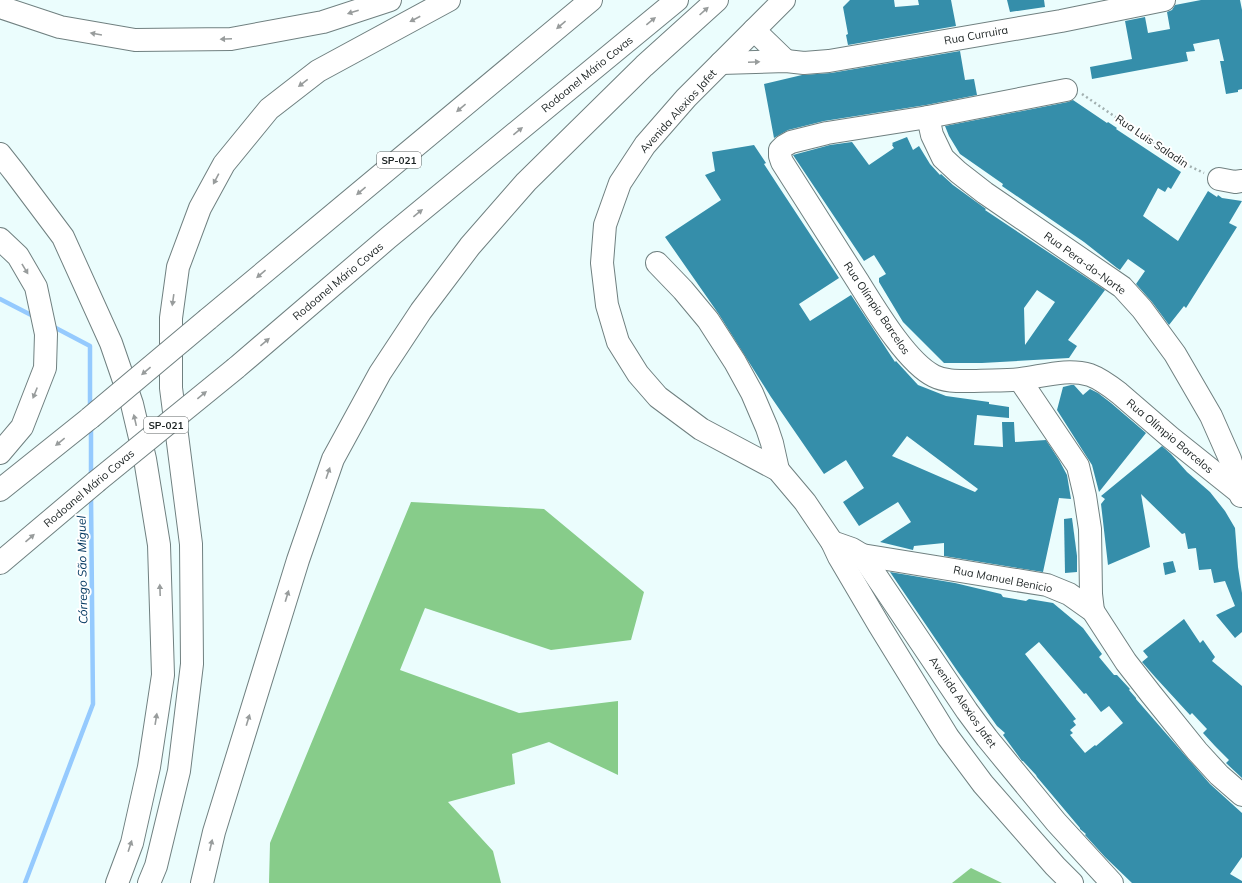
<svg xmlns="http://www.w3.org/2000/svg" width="1242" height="883" font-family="Mulish,sans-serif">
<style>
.forest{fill:#87cc8a}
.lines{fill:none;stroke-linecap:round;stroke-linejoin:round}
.stream{stroke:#95cafe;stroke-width:4.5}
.building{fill:#358eaa;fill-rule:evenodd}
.minor-casing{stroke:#708080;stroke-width:24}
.major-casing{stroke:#708080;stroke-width:24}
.highway-casing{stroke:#708080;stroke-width:24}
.path{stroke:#a2b0b0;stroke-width:2.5;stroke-dasharray:2 3;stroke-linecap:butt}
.minor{stroke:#fff;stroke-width:22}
.major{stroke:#fff;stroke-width:22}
.highway{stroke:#fff;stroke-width:22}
.highway-bridge-casing{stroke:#708080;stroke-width:24;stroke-linecap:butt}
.highway-bridge{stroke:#fff;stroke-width:22}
.oneway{fill:#989c9c}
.labels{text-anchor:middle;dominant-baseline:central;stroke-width:4;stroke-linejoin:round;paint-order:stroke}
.shield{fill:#fff;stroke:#5f6464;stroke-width:1}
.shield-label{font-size:10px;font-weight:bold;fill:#1b2222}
.street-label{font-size:11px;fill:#1b2222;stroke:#fff}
.water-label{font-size:12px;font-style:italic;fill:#033860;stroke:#fff}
</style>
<rect width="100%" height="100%" fill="#ebfdfd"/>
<g class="forest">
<path d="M411 502 544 509 644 592 631 640 551 650 425 608 400 670 519 713 618 701V775L549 742 512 754 515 784 448 802 493 851 501 883H269L270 843Z"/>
<path d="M971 868 1002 883H952Z"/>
</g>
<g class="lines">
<g class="stream">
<path d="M0 299 35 317"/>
<path d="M52 326 90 346V408"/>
<path d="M91 427V478"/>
<path d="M25 883 93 704 91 495"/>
</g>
</g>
<g class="building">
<path d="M850 0H894L895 7 919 5 918 0H951L956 26 848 45 846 35 848 34 843 7Z"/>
<path d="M1007 0H1044L1045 7 1010 12Z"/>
<path d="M1201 0H1240L1242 10V89L1238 90V92L1226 94 1220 61H1224L1219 39 1193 44 1195 51 1186 52 1188 61 1092 79 1090 67 1132 59 1125 21 1145 17 1148 33 1170 29 1167 12 1172 10 1175 5Z"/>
<path d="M960 51 965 80 974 79 977 95 926 105 824 121 788 130 774 138 764 84 802 75 831 73Z"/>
<path d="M1073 100 1107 123 1108 122 1117 128 1116 129 1181 172 1171 189 1168 187 1165 192 1158 188 1143 216 1178 241 1208 191 1217 197 1218 195 1222 198 1242 201 1229 223 1237 227 1186 308 1184 306 1169 325 1152 302 1136 284 1145 271 1128 259 1120 270 1117 268 1084 242 1002 186 1003 184 960 154 949 136 945 126 1068 102Z"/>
<path d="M907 137 913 150 919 146 930 164 940 175 941 174 953 185 986 209 985 210 1105 290 1068 340 1077 346 1069 358 982 363H944L903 322 879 282V278L886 274 874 255 864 261 793 155 830 145 852 142 869 165 894 148 892 145 893 144 892 143ZM1037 290 1055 302 1025 345 1024 308Z"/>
<path d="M754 145 766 163 764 164 779 187 839 278 799 304 810 321 851 295 895 362 896 361 918 385 946 396 989 402V404L1009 407V418L977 415 974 445 1003 447 1002 422H1014L1015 442 1046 440 1059 460 1067 475 1071 499 1059 498 1043 572 944 556V543L914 546 913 550 880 542 911 522 898 502 859 526 843 502 864 488 846 460 824 474 771 397 718 313 665 237 721 200 705 175 715 171 712 152ZM907 436 978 489 975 492 892 456Z"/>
<path d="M1071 385H1074L1083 395 1090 389 1098 393 1111 403 1146 433 1099 492 1092 465 1057 410 1063 387Z"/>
<path d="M1162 446 1171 454 1187 472 1210 492 1225 511 1235 528 1238 567 1242 593V632L1235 638 1216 615 1235 606 1225 581 1214 583 1211 569 1199 570 1196 548 1188 549 1185 533 1182 534 1141 494 1150 547 1108 565 1101 504 1105 499 1101 496Z"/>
<path d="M1072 518 1077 556V572L1065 573 1064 519Z"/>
<path d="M1173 561 1176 572 1165 575 1163 563Z"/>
<path d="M890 572 955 583 1001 594 1003 597 1026 601 1029 599 1053 603 1083 628 1102 654 1099 657 1114 675H1117L1130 689 1129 690 1136 698V699L1210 784 1242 813V857L1230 874 1242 881V883H1132L1105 857 1085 835 1086 834 1080 829V828L1037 777 1036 775 1023 761H1022L1003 735 1005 733 997 726 958 672ZM1039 642 1084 694 1086 693 1101 712 1109 706 1123 723 1096 746 1095 745 1085 753 1070 735 1073 733 1070 730 1076 725 1073 721 1076 719 1025 654Z"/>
<path d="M1184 619 1200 643 1203 640 1215 657 1212 661 1242 686V778L1226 763 1229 760 1215 746 1203 733 1207 729 1192 713 1190 715 1156 678 1142 662 1148 657 1143 651Z"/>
</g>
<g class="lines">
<defs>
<g id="minor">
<path d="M754 30 786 61"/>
<path d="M721 63 786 61 804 63 829 61 1061 21 1164 0"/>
<path d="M1066 90 928 117 827 133 791 142 784 146 780 150V156L782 162C807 201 832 240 857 280 874 307 906 362 934 376 946 382 960 381 973 381 989 380 1006 381 1021 379 1044 376 1067 368 1090 375 1101 379 1110 386 1119 393L1170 437 1240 493 1242 492"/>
<path d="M928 117 932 135 943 158 958 172 985 193 1122 287 1142 309 1175 354 1211 416 1230 459 1241 496"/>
<path d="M1219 179 1235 182 1242 181"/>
<path d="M657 263 683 290 708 320 735 362 752 393 767 428 772 443 778 470"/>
<path d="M1020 380 1078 466 1085 496 1090 529 1091 594 1093 611"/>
<path d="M832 542 852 549 862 555 967 711 987 738 1056 822 1112 883"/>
<path d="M862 555 1047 585 1069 594 1093 611 1126 662 1151 694 1197 751 1219 775 1242 795"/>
</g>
<path id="major" d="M784 0 686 98 645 145 620 183 605 225 602 263 607 305 618 342 638 374 658 397 701 429 778 470 805 502 832 542 839 557 879 625 948 737 983 784 1055 866 1072 883"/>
<g id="highway">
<path d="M0 7 60 27 135 40 231 39 323 22 390 0"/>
<path d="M0 154 15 173 63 237 111 343 132 404 145 459 159 545 163 675 149 767 132 843 117 883"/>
<path d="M0 239 18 256 36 287 46 334 45 368 22 427 0 453"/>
<path d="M208 319 591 0"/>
<path d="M236 368 388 238 677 0"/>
<path d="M0 490 90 418"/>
<path d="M0 563 96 482"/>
<path d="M149 883 156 866 179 771 192 664 191 544 171 388V318L178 267 200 208 224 164 269 109 318 71 449 0"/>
<path d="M202 883 214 832 298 560 333 459 380 373 421 311 470 246 526 182 644 66 717 0"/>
</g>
</defs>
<use href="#minor" class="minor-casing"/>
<use href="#major" class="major-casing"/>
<use href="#highway" class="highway-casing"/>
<path class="path" d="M1082 94 1181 162 1204 173"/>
<use href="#minor" class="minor"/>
<use href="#major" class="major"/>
<use href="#highway" class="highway"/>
<defs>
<g id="highway-bridge">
<path d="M90 418 208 319"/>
<path d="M96 482 236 368"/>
</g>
</defs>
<use href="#highway-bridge" class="highway-bridge-casing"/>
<use href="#highway-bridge" class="highway-bridge"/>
</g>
<defs><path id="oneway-solid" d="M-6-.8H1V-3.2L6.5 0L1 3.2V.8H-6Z"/></defs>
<g class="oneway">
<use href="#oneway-solid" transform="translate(704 11) rotate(-42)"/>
<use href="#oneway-solid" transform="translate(353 12) rotate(162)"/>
<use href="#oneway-solid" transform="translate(415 19) rotate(152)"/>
<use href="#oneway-solid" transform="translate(651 21) rotate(-39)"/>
<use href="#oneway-solid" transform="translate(561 25) rotate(140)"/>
<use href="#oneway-solid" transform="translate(96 34) rotate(-170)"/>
<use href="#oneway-solid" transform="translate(226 39) rotate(178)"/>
<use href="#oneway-solid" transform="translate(754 62) rotate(-2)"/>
<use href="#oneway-solid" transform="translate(303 83) rotate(142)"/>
<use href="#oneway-solid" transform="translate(461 108) rotate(140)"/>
<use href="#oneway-solid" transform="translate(518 131) rotate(-39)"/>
<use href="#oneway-solid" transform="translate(216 179) rotate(118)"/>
<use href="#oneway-solid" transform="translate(361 191) rotate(140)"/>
<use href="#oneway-solid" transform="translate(418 213) rotate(-39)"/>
<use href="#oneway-solid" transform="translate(25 269) rotate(59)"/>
<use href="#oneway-solid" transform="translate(261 274) rotate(140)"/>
<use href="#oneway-solid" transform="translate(173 300) rotate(98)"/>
<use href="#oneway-solid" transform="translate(265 342) rotate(-40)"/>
<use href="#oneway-solid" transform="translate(146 371) rotate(140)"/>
<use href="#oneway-solid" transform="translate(35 393) rotate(112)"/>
<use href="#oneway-solid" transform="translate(202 395) rotate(-39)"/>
<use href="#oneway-solid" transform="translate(135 420) rotate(-103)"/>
<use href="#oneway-solid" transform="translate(60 442) rotate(141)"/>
<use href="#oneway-solid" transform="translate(328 473) rotate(-71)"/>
<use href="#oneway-solid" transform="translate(30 538) rotate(-41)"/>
<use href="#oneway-solid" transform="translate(160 590) rotate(-92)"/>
<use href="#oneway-solid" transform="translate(287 596) rotate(-73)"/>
<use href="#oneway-solid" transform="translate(156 719) rotate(-81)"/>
<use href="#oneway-solid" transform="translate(248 720) rotate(-73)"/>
<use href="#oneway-solid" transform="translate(211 845) rotate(-77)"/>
<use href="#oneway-solid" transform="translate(130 846) rotate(-72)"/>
</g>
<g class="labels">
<g class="shield">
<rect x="377" y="152" width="44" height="16" rx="3"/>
<rect x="144" y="417" width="44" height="16" rx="3"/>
</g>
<g class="shield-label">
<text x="399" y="160">SP-021</text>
<text x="166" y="425">SP-021</text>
</g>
<g class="street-label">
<text transform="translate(976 35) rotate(-10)">Rua Curruira</text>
<text transform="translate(587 74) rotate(-39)">Rodoanel Mário Covas</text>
<text transform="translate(678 111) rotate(-48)">Avenida Alexios Jafet</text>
<text transform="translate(1152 141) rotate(34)">Rua Luis Saladin</text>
<text transform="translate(1085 263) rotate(36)">Rua Pera-do-Norte</text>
<text transform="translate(338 281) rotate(-40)">Rodoanel Mário Covas</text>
<text transform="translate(877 308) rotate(56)">Rua Olímpio Barcelos</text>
<text transform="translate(1170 436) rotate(40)">Rua Olímpio Barcelos</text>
<text transform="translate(89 488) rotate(-40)">Rodoanel Mário Covas</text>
<text transform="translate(1003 579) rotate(11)">Rua Manuel Benicio</text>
<text transform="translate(963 702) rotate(55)">Avenida Alexios Jafet</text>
</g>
<g class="water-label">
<text transform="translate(82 570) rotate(-91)">Córrego São Miguel</text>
</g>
</g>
</svg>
